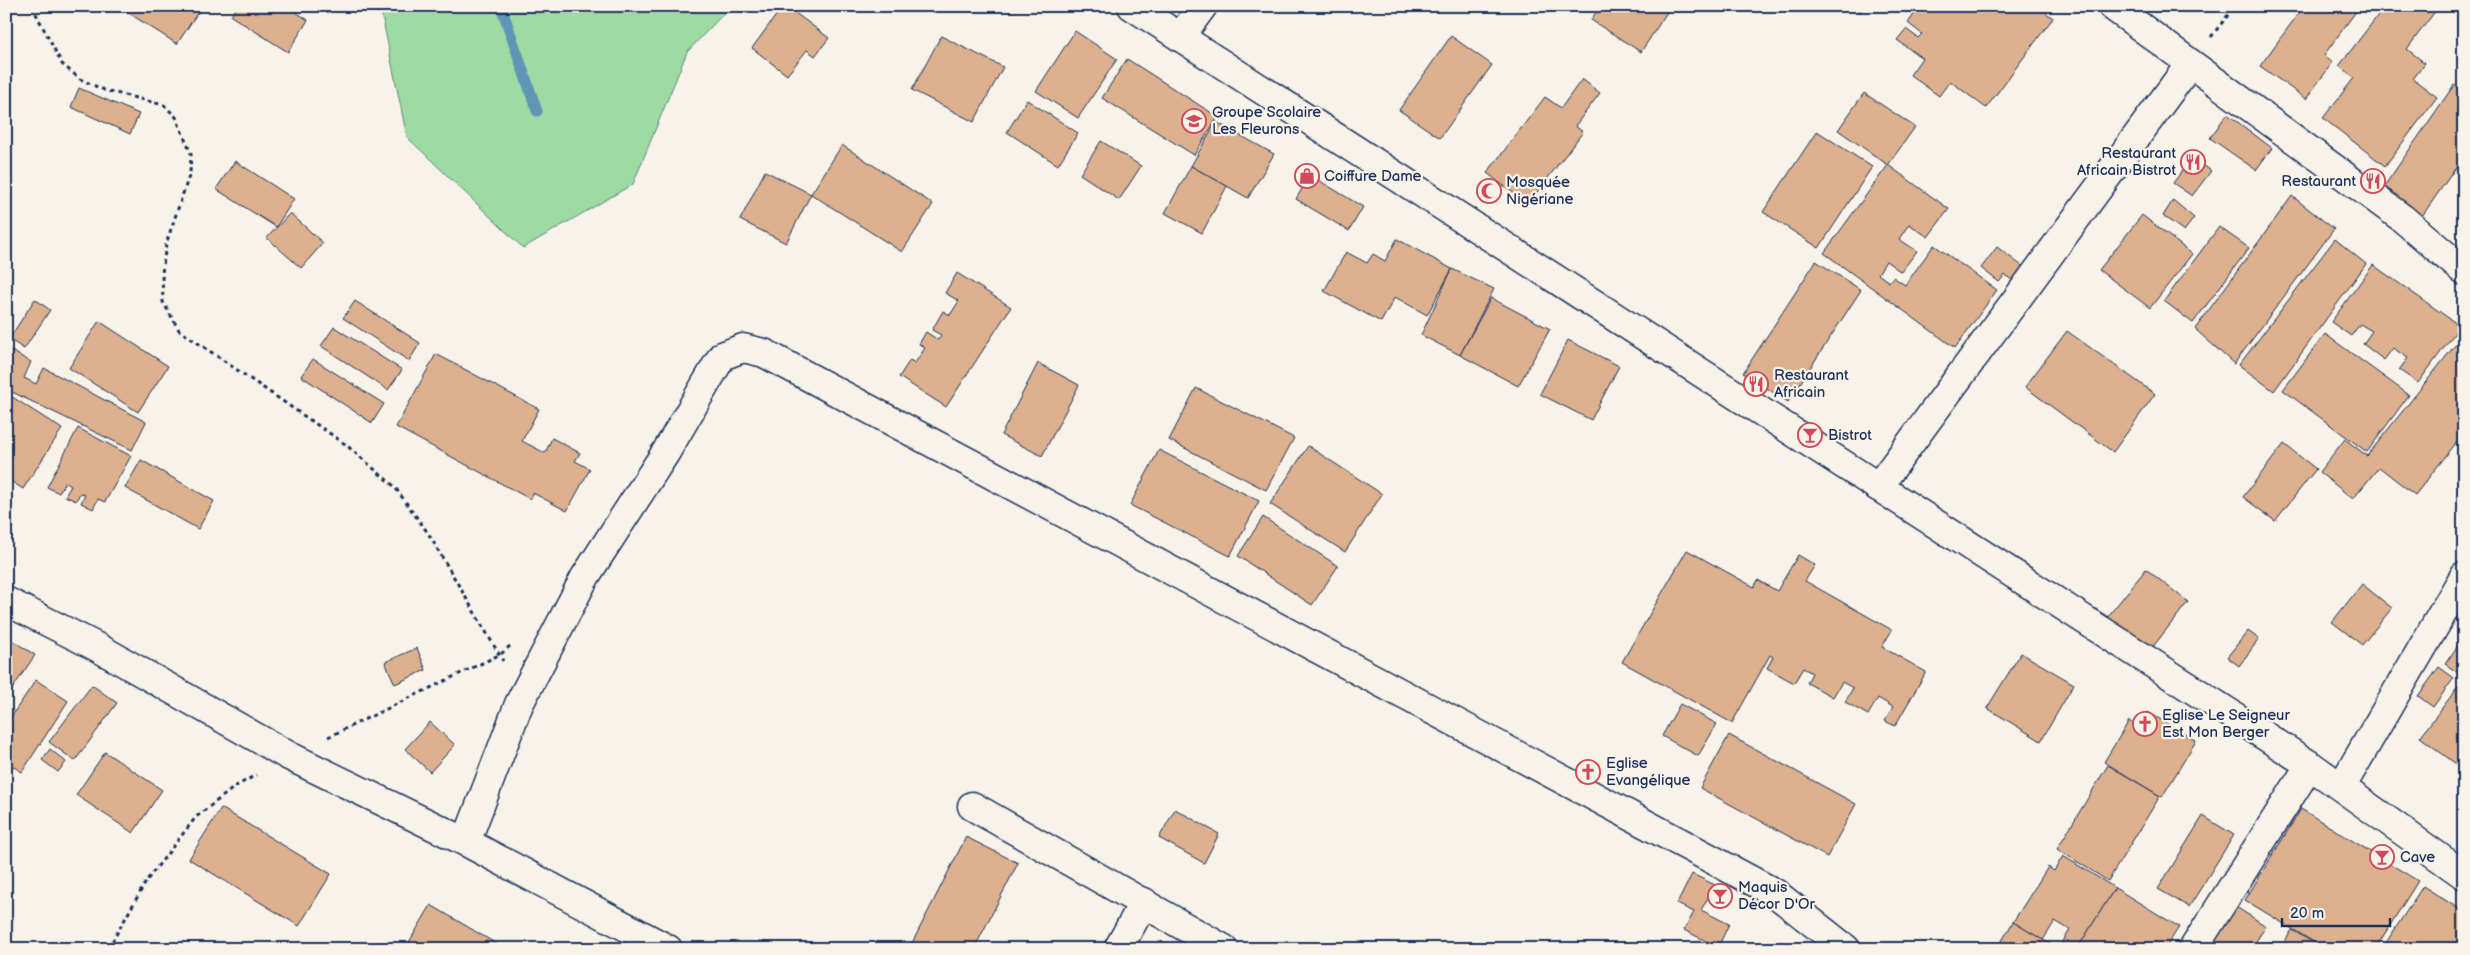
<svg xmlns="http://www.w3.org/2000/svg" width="2470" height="955" font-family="'Balsamiq Sans',sans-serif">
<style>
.green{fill:#9edba2;stroke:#5c8580}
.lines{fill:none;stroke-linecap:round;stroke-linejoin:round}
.stream{stroke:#6195b6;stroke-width:11}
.building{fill:#dcb08d;stroke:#1b2f5e}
.minor-casing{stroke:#1b2f5e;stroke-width:31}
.path{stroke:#1b2f5e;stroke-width:3;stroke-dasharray:4 4;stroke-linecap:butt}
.minor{stroke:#f7f3e8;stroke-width:28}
.labels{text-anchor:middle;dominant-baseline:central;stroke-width:4.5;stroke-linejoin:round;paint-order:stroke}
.poi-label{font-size:15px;fill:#1b2f5e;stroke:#f7f3e8;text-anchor:start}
</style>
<rect width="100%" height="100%" fill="#f7f3e8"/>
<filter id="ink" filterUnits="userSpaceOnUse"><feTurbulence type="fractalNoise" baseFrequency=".02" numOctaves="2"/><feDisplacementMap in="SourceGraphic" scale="10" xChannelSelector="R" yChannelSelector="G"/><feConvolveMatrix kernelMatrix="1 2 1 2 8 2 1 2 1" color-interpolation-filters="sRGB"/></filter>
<g filter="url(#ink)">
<path class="green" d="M380 6H731L687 52 633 184 523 248 407 137Z"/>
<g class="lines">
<path class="stream" d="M503 6V12L537 111"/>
</g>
<g class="building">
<path d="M131 6H202L177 44 127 12Z"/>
<path d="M237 6H287L308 20 288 52 231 16Z"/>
<path d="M783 6H786L829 38 815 56 807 50 787 75 752 48Z"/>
<path d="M1600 6H1671L1641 52 1591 20Z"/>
<path d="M1852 6H1864L1860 12Z"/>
<path d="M1920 6 1940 8 1942 6H2037L2053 18 1986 108 1950 81 1939 96 1910 75 1922 58 1897 40 1906 29 1918 38 1922 34 1908 23Z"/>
<path d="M2304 6H2360L2324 55 2333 62 2306 99 2260 66Z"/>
<path d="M2385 6H2439L2407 49 2425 63 2413 79 2437 97 2385 166 2323 118 2354 78 2339 66Z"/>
<path d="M1075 31 1117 59 1078 118 1036 91Z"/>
<path d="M941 36 1003 67 974 122 912 90Z"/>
<path d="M1451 36 1492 65 1440 138 1399 110Z"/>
<path d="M1127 59 1218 117 1194 155 1102 98Z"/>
<path d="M1582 79 1600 93 1575 126 1583 132 1528 204 1487 173 1545 97 1561 108Z"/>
<path d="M2454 85 2464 92V156L2422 216 2383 188Z"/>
<path d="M79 88 139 114 130 134 71 107Z"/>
<path d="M1864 93 1915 127 1888 165 1838 130Z"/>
<path d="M1027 100 1078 133 1058 165 1007 132Z"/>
<path d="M2227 114 2272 148 2256 170 2210 138Z"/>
<path d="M1216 122 1274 154 1248 198 1191 166Z"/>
<path d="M1817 131 1872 167 1819 248 1763 212Z"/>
<path d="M1101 141 1141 166 1119 200 1080 174Z"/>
<path d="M842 145 933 204 902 252 811 194Z"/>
<path d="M2193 157 2211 171 2192 196 2173 183Z"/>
<path d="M235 161 294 199 276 227 216 189Z"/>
<path d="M1888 165 1949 209 1928 237 1909 224 1899 239 1917 251 1901 272 1886 261 1878 274 1889 282 1893 277 1905 285 1934 245 1997 290 1955 348 1824 253Z"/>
<path d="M1191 166 1227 186 1202 233 1165 213Z"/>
<path d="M765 171 811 194 786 243 740 220Z"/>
<path d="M1310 175 1363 207 1349 231 1296 199Z"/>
<path d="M2292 196 2334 229 2234 364 2195 329Z"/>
<path d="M2173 200 2194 218 2184 231 2163 216Z"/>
<path d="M290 213 323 243 301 268 267 238Z"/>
<path d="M2142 215 2192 254 2150 308 2099 270Z"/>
<path d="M2219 227 2249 248 2193 323 2164 301Z"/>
<path d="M1397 239 1452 269 1427 315 1395 297 1381 322 1324 291 1346 252 1367 263 1373 254 1385 261Z"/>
<path d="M2335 239 2366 264 2274 391 2239 365Z"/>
<path d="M1997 247 2026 269 2016 283 2005 275 1999 282 1981 268Z"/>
<path d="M1816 261 1861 290 1788 402 1743 373Z"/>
<path d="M2373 265 2460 326 2418 383 2399 370 2408 358 2393 348 2384 360 2363 344 2372 331 2360 324 2351 336 2331 322Z"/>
<path d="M1452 269 1494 289 1460 355 1421 335Z"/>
<path d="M957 273 1011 307 946 407 899 377 910 360 915 363 925 348 919 344 926 332 938 340 941 335 932 330 943 311 950 315 959 301 945 293Z"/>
<path d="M1491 298 1550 329 1518 386 1460 355Z"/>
<path d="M35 299 50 310 24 349 9 339Z"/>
<path d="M355 301 420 343 409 361 343 318Z"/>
<path d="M99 321 168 366 138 412 69 368Z"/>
<path d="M334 327 402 370 388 390 321 346Z"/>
<path d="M2067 331 2155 394 2113 452 2025 387Z"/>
<path d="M2325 334 2409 395 2367 452 2283 390Z"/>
<path d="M2464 334V433L2415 495 2379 467 2353 499 2319 472 2345 439 2367 456Z"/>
<path d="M1568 340 1619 366 1591 420 1540 394Z"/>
<path d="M6 348 31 362 24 378 36 384 44 368 146 422 132 450 6 389Z"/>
<path d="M436 354 539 409 522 441 545 453 552 438 580 453 575 461 590 469 567 511 533 493 530 499 396 427Z"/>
<path d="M313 359 384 404 372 423 301 376Z"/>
<path d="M1038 363 1079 385 1042 456 1001 435Z"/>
<path d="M1196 388 1294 438 1266 490 1169 440Z"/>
<path d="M6 393 62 429 23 489 6 478Z"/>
<path d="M78 428 131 456 105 502 98 499 93 509 81 503 85 495 80 493 76 501 65 496 71 486 65 482 59 493 47 487Z"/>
<path d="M2284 444 2316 469 2275 521 2243 497Z"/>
<path d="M1308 446 1382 494 1345 552 1270 504Z"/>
<path d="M1159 450 1259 501 1230 556 1130 505Z"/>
<path d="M141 460 214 501 198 529 125 488Z"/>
<path d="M1263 517 1338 566 1312 605 1238 556Z"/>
<path d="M1687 550 1754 587 1758 580 1777 591 1798 555 1815 565 1805 581 1892 630 1882 647 1926 672 1895 726 1885 721 1893 707 1878 698 1868 715 1845 702 1853 688 1842 682 1833 697 1807 683 1812 673 1803 668 1794 683 1767 668 1773 657 1770 655 1732 723 1622 662Z"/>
<path d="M2146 569 2188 602 2148 653 2105 620Z"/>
<path d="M2362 584 2392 608 2362 645 2332 622Z"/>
<path d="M2248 631 2259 639 2239 666 2227 657Z"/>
<path d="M7 637 35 655 6 698V639Z"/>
<path d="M2464 637V677L2445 664Z"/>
<path d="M417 648 426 670 395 684 385 662Z"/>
<path d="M2021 653 2074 684 2041 741 1987 708Z"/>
<path d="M2439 667 2454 678 2433 707 2418 696Z"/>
<path d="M36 680 68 701 22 772 6 762V724Z"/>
<path d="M92 685 117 703 75 761 49 742Z"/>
<path d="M2458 687 2464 691V770L2420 737Z"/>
<path d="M1680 704 1717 724 1698 756 1662 736Z"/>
<path d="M2148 712 2196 741 2162 797 2104 762 2129 721 2138 727Z"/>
<path d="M430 722 455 745 430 772 405 749Z"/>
<path d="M1729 735 1856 804 1827 857 1700 788Z"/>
<path d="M50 749 66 762 58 772 42 760Z"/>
<path d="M105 752 162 790 133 833 76 795Z"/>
<path d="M2108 765 2160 796 2108 881 2057 849Z"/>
<path d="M221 808 331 874 299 926 189 859Z"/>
<path d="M1175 809 1219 834 1204 863 1159 838Z"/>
<path d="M2301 809 2418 881 2375 949H2325L2245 900Z"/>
<path d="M2203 816 2234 835 2189 907 2158 889Z"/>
<path d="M966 837 1018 863 974 949H909Z"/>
<path d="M2063 856 2115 888 2077 949 2059 948 2070 930 2055 921 2043 940 2013 922 2048 867 2054 871Z"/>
<path d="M1692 874 1715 885 1701 910 1729 924 1718 947 1684 930 1694 912 1677 904Z"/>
<path d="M2423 886 2464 912V940L2458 949H2382Z"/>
<path d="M2115 888 2179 927 2165 949H2077Z"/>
<path d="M431 905 505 949H405Z"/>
<path d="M2236 907 2266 926 2251 949H2208Z"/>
<path d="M2013 922 2043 940 2060 949H1997Z"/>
<path d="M2292 930 2324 949H2280Z"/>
</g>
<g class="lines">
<defs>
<g id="minor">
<path d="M1132 6 2310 765 2464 875"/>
<path d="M2112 6 2402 218 2464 271"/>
<path d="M1180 37 1203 6"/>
<path d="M1878 487 2190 64"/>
<path d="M6 601 97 647 289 756 466 842 668 949"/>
<path d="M2342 786 2464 576"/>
<path d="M972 806 1224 949"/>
<path d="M466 842 519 704 585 577 666 452 722 356 743 348 764 353 1775 893 1846 949"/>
<path d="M1118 949 1144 902"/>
<path d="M2193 949 2310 765"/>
</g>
</defs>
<use href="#minor" class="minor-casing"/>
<g class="path">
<path d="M32 6 62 64 80 79 104 90 164 105 176 117 191 154 190 173 166 244 162 273 163 302 179 330 345 444 394 486 428 533 503 661"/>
<path d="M2211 37 2235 6"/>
<path d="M328 737 501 654 511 645"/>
<path d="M108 949 147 880 196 817 236 786 256 775"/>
</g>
<use href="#minor" class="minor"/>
</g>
</g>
<defs>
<symbol id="school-ring" viewBox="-11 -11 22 22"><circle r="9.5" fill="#f7f3e8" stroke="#d1495b" stroke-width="1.5"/><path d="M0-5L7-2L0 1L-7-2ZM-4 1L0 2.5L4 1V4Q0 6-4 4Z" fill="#d1495b"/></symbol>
<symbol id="restaurant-ring" viewBox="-11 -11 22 22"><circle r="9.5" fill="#f7f3e8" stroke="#d1495b" stroke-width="1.5"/><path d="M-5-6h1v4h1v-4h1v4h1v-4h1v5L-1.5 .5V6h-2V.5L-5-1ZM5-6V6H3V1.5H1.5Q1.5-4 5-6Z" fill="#d1495b"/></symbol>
<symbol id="shop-ring" viewBox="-11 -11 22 22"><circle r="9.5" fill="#f7f3e8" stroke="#d1495b" stroke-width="1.5"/><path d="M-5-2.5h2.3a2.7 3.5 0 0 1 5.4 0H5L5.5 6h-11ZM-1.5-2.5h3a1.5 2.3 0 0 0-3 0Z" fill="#d1495b"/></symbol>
<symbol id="mosque-ring" viewBox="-11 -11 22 22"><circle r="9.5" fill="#f7f3e8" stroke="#d1495b" stroke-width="1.5"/><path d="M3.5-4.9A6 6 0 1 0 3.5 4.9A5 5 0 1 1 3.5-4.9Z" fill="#d1495b"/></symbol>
<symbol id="bar-ring" viewBox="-11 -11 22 22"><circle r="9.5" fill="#f7f3e8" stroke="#d1495b" stroke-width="1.5"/><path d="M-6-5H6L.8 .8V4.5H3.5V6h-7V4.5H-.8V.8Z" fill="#d1495b"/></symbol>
<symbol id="church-ring" viewBox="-11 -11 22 22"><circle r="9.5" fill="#f7f3e8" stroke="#d1495b" stroke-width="1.5"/><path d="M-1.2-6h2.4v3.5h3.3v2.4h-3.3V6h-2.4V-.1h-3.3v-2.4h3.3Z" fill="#d1495b"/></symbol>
</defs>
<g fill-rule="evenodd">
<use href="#school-ring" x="1180" y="107" width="28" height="28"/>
<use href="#restaurant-ring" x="2179" y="148" width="28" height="28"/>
<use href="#shop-ring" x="1293" y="162" width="28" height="28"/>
<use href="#restaurant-ring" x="2359" y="167" width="28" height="28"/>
<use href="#mosque-ring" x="1475" y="177" width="28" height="28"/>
<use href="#restaurant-ring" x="1742" y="370" width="28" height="28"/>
<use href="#bar-ring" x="1796" y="421" width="28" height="28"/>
<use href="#church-ring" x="2131" y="710" width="28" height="28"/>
<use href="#church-ring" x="1574" y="758" width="28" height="28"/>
<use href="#bar-ring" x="2368" y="843" width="28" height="28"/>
<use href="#bar-ring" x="1706" y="882" width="28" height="28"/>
</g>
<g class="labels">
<g class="poi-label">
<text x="1212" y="112">Groupe Scolaire<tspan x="1212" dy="17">Les Fleurons</tspan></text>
<text x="2176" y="153" text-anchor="end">Restaurant<tspan x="2176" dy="17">Africain Bistrot</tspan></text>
<text x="1324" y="176">Coiffure Dame</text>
<text x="2356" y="181" text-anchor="end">Restaurant</text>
<text x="1506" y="182">Mosquée<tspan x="1506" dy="17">Nigériane</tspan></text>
<text x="1774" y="375">Restaurant<tspan x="1774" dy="17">Africain</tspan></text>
<text x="1828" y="435">Bistrot</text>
<text x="2162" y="715">Eglise Le Seigneur<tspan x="2162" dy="17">Est Mon Berger</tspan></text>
<text x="1606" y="763">Eglise<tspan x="1606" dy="17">Evangélique</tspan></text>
<text x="2400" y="857">Cave</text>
<text x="1738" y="887">Maquis<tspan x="1738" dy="17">Décor D'Or</tspan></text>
</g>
</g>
<rect width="2470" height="955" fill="none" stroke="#f7f3e8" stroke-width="25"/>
<rect x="12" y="12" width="2445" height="930" fill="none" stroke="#1b2f5e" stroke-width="2" filter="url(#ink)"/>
<path d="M2282 918v8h108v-8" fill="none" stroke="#1b2f5e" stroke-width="2.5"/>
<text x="2290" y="918" font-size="15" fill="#1b2f5e" stroke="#f7f3e8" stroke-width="4" paint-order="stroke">20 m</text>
</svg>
